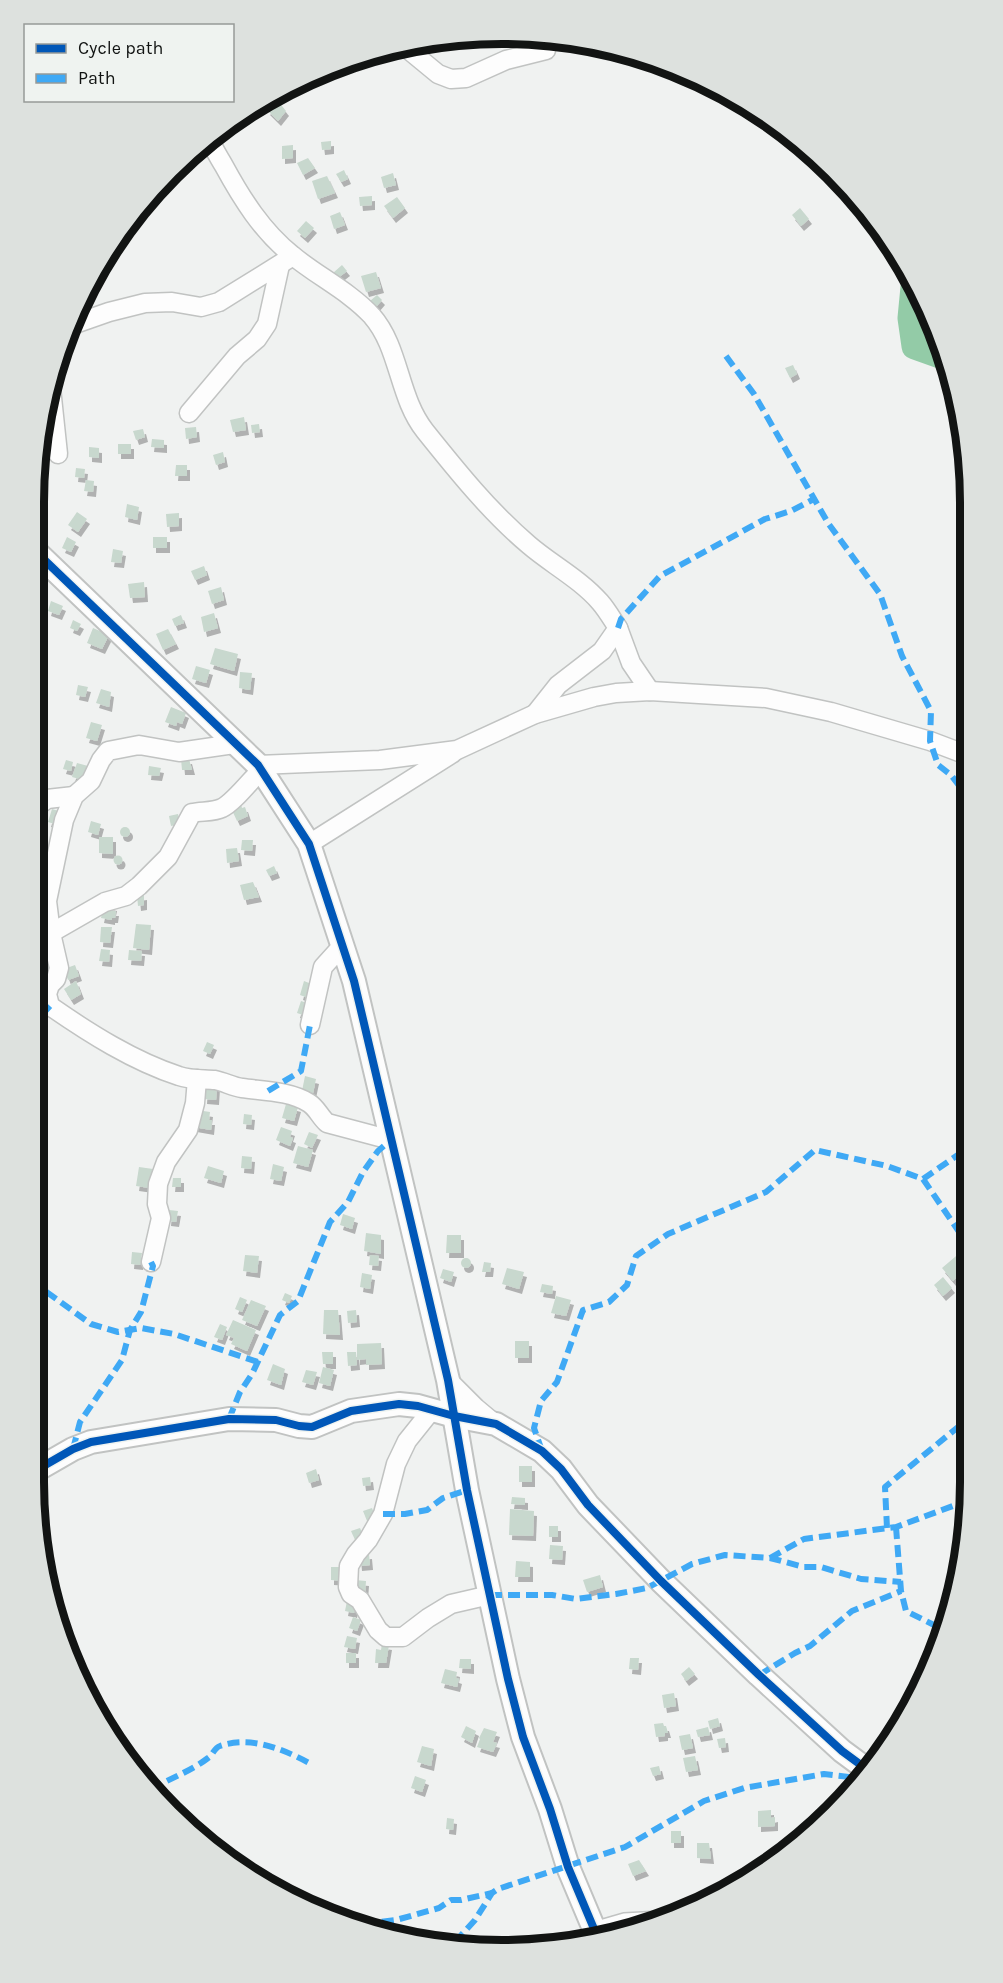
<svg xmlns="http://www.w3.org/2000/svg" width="1003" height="1983" font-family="Karla,sans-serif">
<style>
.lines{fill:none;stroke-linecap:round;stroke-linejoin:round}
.river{stroke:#93cba7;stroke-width:27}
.building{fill:#c8d8ce;filter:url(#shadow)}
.service-casing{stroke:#c1c3c2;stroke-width:12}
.minor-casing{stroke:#c1c3c2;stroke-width:21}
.tertiary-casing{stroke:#c1c3c2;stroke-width:26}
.service{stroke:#fdfdfd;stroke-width:9}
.minor{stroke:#fdfdfd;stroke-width:18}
.tertiary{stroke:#fdfdfd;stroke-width:22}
.quiet{stroke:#3fa9f5;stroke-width:6;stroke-dasharray:12 6;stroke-linecap:butt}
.cycleway-casing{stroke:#eff3f0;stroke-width:11}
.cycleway{stroke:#0057b8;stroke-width:8}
.rim{fill:none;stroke:#121413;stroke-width:8}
</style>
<defs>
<filter id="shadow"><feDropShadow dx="3" dy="5" stdDeviation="0" flood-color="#0004"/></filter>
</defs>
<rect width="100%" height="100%" fill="#f0f2f1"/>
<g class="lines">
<path class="river" d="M914 287 911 318 915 346 943 356"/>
</g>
<g class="building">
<path d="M278 101 286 111 278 121 267 110Z"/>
<path d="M331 141V149L322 150 321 142Z"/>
<path d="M293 145V158L282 159V146Z"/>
<path d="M308 158 315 168 303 175 297 163Z"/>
<path d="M344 170 348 179 341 182 336 174Z"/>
<path d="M393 173 396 185 384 188 381 177Z"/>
<path d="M327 176 335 193 318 199 312 181Z"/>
<path d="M372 196V205L360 206 359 197Z"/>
<path d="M397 197 405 208 393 218 384 206Z"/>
<path d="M800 208 809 219 801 226 792 215Z"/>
<path d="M340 212 345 225 334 229 330 216Z"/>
<path d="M306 221 314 228 305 238 297 231Z"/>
<path d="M342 265 347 271 338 278 333 273Z"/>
<path d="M376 272 381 288 366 292 361 276Z"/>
<path d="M377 295 382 300 376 307 370 301Z"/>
<path d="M793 365 797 374 790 378 785 368Z"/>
<path d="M244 417 246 430 233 432 230 420Z"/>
<path d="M259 424 260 432 252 433 251 425Z"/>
<path d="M196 427 197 437 186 439 185 428Z"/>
<path d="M41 429H47L50 445H38Z"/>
<path d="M143 429 145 437 136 440 133 431Z"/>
<path d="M152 439 164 440V448L151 447Z"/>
<rect x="118" y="444" width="13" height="10"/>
<path d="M89 447 99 448V458L89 457Z"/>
<path d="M223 452 225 462 216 465 213 455Z"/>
<path d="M176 465H187V476H175Z"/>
<path d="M76 468 85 469 84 478 75 477Z"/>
<path d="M86 480 94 481 93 492 84 491Z"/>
<path d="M127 504 139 507 137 520 125 517Z"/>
<path d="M77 512 87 519 78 532 68 525Z"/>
<path d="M179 513V526L167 527 166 514Z"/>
<path d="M67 537 76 542 71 552 62 548Z"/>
<rect x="153" y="537" width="14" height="11"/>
<path d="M113 549 123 551 121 563 111 562Z"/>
<path d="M204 566 207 575 195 580 191 571Z"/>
<path d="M144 582 145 597 130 598 128 584Z"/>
<path d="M221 587 224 600 212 604 208 591Z"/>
<path d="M51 601 63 606 59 615 48 611Z"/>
<path d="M214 613 218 628 204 632 201 617Z"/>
<path d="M181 615 184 623 175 626 172 619Z"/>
<path d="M73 620 81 624 77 631 70 628Z"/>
<path d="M93 628 109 635 102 649 87 643Z"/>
<path d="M168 629 176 644 163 650 156 634Z"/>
<path d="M34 632 43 635 37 652 34 651Z"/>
<path d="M215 648 238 654 234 671 210 664Z"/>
<path d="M196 666 210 670 206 683 192 679Z"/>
<path d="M240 672 252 673 250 690 239 688Z"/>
<path d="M78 685 88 687 85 697 76 695Z"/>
<path d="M101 689 111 692 109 707 96 703Z"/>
<path d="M171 707 186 713 182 724 177 722 176 726 165 722Z"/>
<path d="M91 722 102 725 97 741 86 738Z"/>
<path d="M181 759H189L192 770H182Z"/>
<path d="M66 760 73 762 71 771 63 769Z"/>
<path d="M77 763 88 766 87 781 72 777Z"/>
<path d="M149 766 161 768 159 776 148 775Z"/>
<path d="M241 804 242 808 245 807 248 816 237 821 231 808Z"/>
<path d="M52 809 62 812 58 825 48 822Z"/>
<path d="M178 814 180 824 171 826 169 816Z"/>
<path d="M91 821 101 824 98 835 88 832Z"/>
<circle cx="125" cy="832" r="5"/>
<path d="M99 837H113V854L99 853Z"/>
<path d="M242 840H253L252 851 241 850Z"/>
<path d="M237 848 239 861 227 863 226 849Z"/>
<circle cx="118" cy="860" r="4.5"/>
<path d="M274 866 277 873 269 876 266 870Z"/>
<path d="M253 882 259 897 244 900 240 885Z"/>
<path d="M144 895V905L138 906 137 896Z"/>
<path d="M104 904 114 906 113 911H116L115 918H112V920L101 918Z"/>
<path d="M136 924 151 925 149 950 133 948Z"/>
<path d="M101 927H112L110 943 100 942Z"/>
<path d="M101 949 110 950 109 962 99 961Z"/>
<path d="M129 950 142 951 141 961 128 960Z"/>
<path d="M40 956 52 958 53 977 38 975Z"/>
<path d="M75 965 79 976 68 980 64 969Z"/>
<path d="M76 981 81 994 71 1000 64 989Z"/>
<path d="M304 981 314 985 311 999 300 995Z"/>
<path d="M301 1001 310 1004 306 1016 297 1013Z"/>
<path d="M207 1042 214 1045 210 1054 203 1051Z"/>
<path d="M305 1076 316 1079 313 1093 302 1091Z"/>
<path d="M205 1083 217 1084 216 1100 204 1099Z"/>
<path d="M286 1104 298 1107 294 1121 282 1118Z"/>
<path d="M197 1110 210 1112 209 1120H212L211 1130 194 1127Z"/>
<path d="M244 1114 252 1115 251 1125 243 1124Z"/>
<path d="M281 1127 292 1131 290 1137 293 1138 290 1146 276 1140Z"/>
<path d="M309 1132 318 1135 312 1148 304 1144Z"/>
<path d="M298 1146 313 1150 308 1167 293 1163Z"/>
<path d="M242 1156 252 1157 251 1169 241 1168Z"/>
<path d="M273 1164 284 1167 281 1181 270 1179Z"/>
<path d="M208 1166 224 1171 221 1183 204 1178Z"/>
<path d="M139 1167 153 1169 150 1188 136 1186Z"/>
<path d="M173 1178H181V1187H172Z"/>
<path d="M169 1210 178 1211 176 1222 168 1221Z"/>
<path d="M343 1214 355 1218 352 1229 340 1225Z"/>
<path d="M366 1233 381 1235V1254L364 1251Z"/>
<path d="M447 1235H461V1253H446Z"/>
<path d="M962 1251 968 1259V1274L963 1278 960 1274 953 1281 942 1268Z"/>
<path d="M132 1252 142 1253 140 1265 131 1264Z"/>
<path d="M245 1255 259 1256 257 1273 243 1271Z"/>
<path d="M370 1255 379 1256 378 1266 369 1265Z"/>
<circle cx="466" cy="1263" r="5"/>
<path d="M484 1262 491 1263 490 1272H482Z"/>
<path d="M507 1268 524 1272 519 1289 502 1284Z"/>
<path d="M443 1269 454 1272 451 1282 440 1278Z"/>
<path d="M362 1273 372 1275 370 1289 360 1287Z"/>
<path d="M943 1277 952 1288 943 1296 934 1285Z"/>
<path d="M542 1284 553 1286 552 1294 540 1292Z"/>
<path d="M285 1293 292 1296 289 1303 282 1300Z"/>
<path d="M556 1296 571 1300 566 1316 551 1313Z"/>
<path d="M240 1297 247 1300 242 1312 235 1309Z"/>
<path d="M251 1300 266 1306 257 1326 242 1320Z"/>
<path d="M324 1310H338L340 1335 323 1334Z"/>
<path d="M356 1310 357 1322 348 1323 347 1311Z"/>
<path d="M233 1320 256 1330 247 1351 231 1344 234 1338 226 1335Z"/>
<path d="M220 1324 227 1327 222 1340 214 1337Z"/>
<rect x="515" y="1341" width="14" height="17"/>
<path d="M381 1343 382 1364 366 1365V1359L357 1360V1344Z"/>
<path d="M322 1352H333V1364H323Z"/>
<path d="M347 1352H356L357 1365 348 1366Z"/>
<path d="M273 1364 285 1369 281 1385 267 1380Z"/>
<path d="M323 1367 334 1370 330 1386 319 1383Z"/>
<path d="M306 1370 317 1372 313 1385 302 1382Z"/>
<rect x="519" y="1466" width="13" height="16"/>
<path d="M316 1469 319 1480 309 1483 306 1473Z"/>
<path d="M370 1477 371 1485 363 1486 362 1478Z"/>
<path d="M512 1497 525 1498V1505L511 1504Z"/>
<path d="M372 1508 376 1518 367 1521 363 1511Z"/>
<path d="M510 1509 534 1511 533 1536 509 1535Z"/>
<rect x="549" y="1526" width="9" height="11"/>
<path d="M360 1528 364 1537 355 1540 351 1531Z"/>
<path d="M550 1545 563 1546 562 1560 549 1559Z"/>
<path d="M369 1554 370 1565 359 1566 358 1555Z"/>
<path d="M516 1561 530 1562V1577H515Z"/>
<path d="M331 1567H342L345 1581 331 1580Z"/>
<path d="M600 1575 603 1587 587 1592 583 1580Z"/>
<path d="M355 1580 366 1581 365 1594 354 1592Z"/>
<path d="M347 1601 356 1603 354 1613 345 1611Z"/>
<path d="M353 1617 361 1620 357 1631 349 1628Z"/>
<path d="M347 1636 357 1638 355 1649 344 1647Z"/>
<path d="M382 1644 389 1645 386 1663H375L376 1649 381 1650Z"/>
<rect x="346" y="1653" width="10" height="10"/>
<path d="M630 1658H639L638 1670 629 1669Z"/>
<path d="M460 1659H471V1669L459 1668Z"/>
<path d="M689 1667 695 1674 686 1681 681 1674Z"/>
<path d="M445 1669 457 1672 456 1678 459 1679 457 1687 441 1683Z"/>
<path d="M674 1693 676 1706 664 1708 662 1695Z"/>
<path d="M718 1718 720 1726 710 1729 708 1721Z"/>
<path d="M663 1723 664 1726H666L668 1733H665V1736L656 1737 654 1724Z"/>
<path d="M466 1726 476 1731 472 1743 461 1737Z"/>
<path d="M708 1727 710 1735 698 1737 696 1730Z"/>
<path d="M484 1728 497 1732 493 1742 497 1743 493 1752 477 1747 480 1739 479 1738Z"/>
<path d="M690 1734 693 1748 682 1750 679 1736Z"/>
<path d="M725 1738 726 1747 719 1748 717 1739Z"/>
<path d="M422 1746 434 1749 431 1766 417 1762Z"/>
<path d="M695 1756 698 1770 686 1772 683 1758Z"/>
<path d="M659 1766 661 1774 653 1776 650 1768Z"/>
<path d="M415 1776 426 1780 422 1792 411 1788Z"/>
<path d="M771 1810V1818L775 1817V1826L758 1827V1811Z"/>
<path d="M447 1818 454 1819 453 1830 446 1829Z"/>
<rect x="671" y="1831" width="10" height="12"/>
<path d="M697 1843H709L711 1859 697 1858Z"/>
<path d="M639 1860 646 1871 633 1876 628 1864Z"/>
</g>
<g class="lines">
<defs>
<path id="service" d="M593 1927 624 1918 661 1916"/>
<g id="minor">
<path d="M404 46 438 74 451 79 466 78 506 60 546 50"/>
<path d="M209 137C212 147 219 157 224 166 242 199 262 231 292 255 317 276 349 291 372 316 400 348 398 397 425 431 457 471 490 512 529 545 551 564 580 579 600 602 607 610 612 619 618 628L602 651 558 685 535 714"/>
<path d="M69 326 109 312 145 303 172 302 201 307 219 302 293 256"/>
<path d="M48 387 51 388 58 454"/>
<path d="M189 413 237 356 257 339 267 324 280 265"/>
<path d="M618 628 631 663 650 691"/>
<path d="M234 744 179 752 139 745 108 751 101 760 91 781 74 796 64 820 47 901 51 933 59 968 56 979 50 985 47 994 50 1006C89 1033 133 1061 179 1076 190 1080 204 1079 215 1080 225 1082 233 1087 242 1088 263 1091 290 1091 309 1103 317 1108 320 1117 327 1123L391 1140"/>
<path d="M258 765 380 760 457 750 535 714 594 697 616 693 650 691 766 698 831 712 930 741 967 755"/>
<path d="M34 809 47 799 74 796"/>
<path d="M309 844 453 753"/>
<path d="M51 933 105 902 126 896 139 886 168 857 192 813C202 811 214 812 222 808 233 803 250 781 261 770"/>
<path d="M310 1025 323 967 342 946"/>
<path d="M151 1262 161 1218 157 1204 158 1184 166 1162 188 1130 195 1103 197 1079"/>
<path d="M448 1380 476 1408 494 1423"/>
<path d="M431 1411 407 1441 396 1464 383 1514 368 1540 356 1554 349 1566 348 1587 351 1594 360 1600 378 1630 386 1637H403L428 1618 451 1604 490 1595"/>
</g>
<g id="tertiary">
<path d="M34 550 258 765 309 844 354 981 448 1380 467 1490 508 1679 523 1737 550 1809 568 1867 597 1936"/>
<path d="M33 1472 73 1449 91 1442 229 1419 276 1420 299 1426 312 1427 351 1411 399 1404 418 1406 454 1416 496 1424 542 1451 561 1469 588 1505 661 1581 759 1675 842 1751 865 1768"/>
</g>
</defs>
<use href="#service" class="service-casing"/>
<use href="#minor" class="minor-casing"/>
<use href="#tertiary" class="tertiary-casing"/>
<use href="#service" class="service"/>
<use href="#minor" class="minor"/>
<use href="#tertiary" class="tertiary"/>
<g class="quiet">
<path d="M726 356 754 394 828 523 880 594 902 656 931 711 930 741 938 765 951 775 967 796"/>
<path d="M618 628 621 619 660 576 765 519 791 511 814 499"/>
<path d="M33 1024 50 1006"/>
<path d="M268 1091 301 1071 310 1025"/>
<path d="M923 1179 968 1148"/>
<path d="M33 1280 41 1288 91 1324 118 1332 141 1328 174 1334 258 1362"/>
<path d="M229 1419 240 1392 252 1374 280 1315 298 1301 330 1222 348 1202 363 1172 378 1151 391 1140"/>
<path d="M73 1449 80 1422 122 1360 130 1330 141 1312 153 1266 151 1262"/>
<path d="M542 1451 534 1428 541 1401 557 1382 583 1310 609 1302 627 1285 636 1256 668 1234 766 1192 815 1150 887 1166 923 1179 968 1245"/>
<path d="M383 1514H405L427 1510 443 1498 467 1490"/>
<path d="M896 1527 901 1591 906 1611 944 1630"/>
<path d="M887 1528 885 1487 969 1418"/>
<path d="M770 1558 804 1539 896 1527 969 1500"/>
<path d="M490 1595H552L576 1599 616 1594 647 1588 692 1564 725 1555 770 1558 804 1567H821L861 1579 901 1582"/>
<path d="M759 1675 795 1653 810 1646 852 1611 901 1591"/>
<path d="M151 1789C169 1779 191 1771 208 1758 213 1755 214 1748 220 1746 252 1735 285 1750 313 1765"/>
<path d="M364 1924 396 1920 439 1908 451 1900H461L492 1893"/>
<path d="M455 1942 475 1920 492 1893 498 1889 625 1847 704 1801 744 1788 824 1774 858 1778"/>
</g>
<defs>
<g id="cycleway">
<path d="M34 550 258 765 309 844 354 981 448 1380 467 1490 508 1679 523 1737 550 1809 568 1867 597 1936"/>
<path d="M33 1472 73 1449 91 1442 229 1419 276 1420 299 1426 312 1427 351 1411 399 1404 418 1406 454 1416 496 1424 542 1451 561 1469 588 1505 661 1581 759 1675 842 1751 865 1768"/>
</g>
</defs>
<use href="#cycleway" class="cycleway-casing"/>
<use href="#cycleway" class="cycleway"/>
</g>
<path d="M0 0H1003V1983H0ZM502 44H502A458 458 0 0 1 960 502V1482A458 458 0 0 1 502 1940H502A458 458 0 0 1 44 1482V502A458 458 0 0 1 502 44Z" fill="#dde1de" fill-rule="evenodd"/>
<path class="rim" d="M502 44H502A458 458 0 0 1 960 502V1482A458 458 0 0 1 502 1940H502A458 458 0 0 1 44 1482V502A458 458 0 0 1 502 44Z"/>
<rect x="24" y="24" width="210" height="78" fill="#eff3f0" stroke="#979a98" stroke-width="1.5"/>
<rect x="36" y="44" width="30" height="9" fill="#0057b8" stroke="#979a98" stroke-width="1.5"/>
<text x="78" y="54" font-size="18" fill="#121413">Cycle path</text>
<rect x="36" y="74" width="30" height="9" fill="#3fa9f5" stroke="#979a98" stroke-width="1.5"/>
<text x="78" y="84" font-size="18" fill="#121413">Path</text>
</svg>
